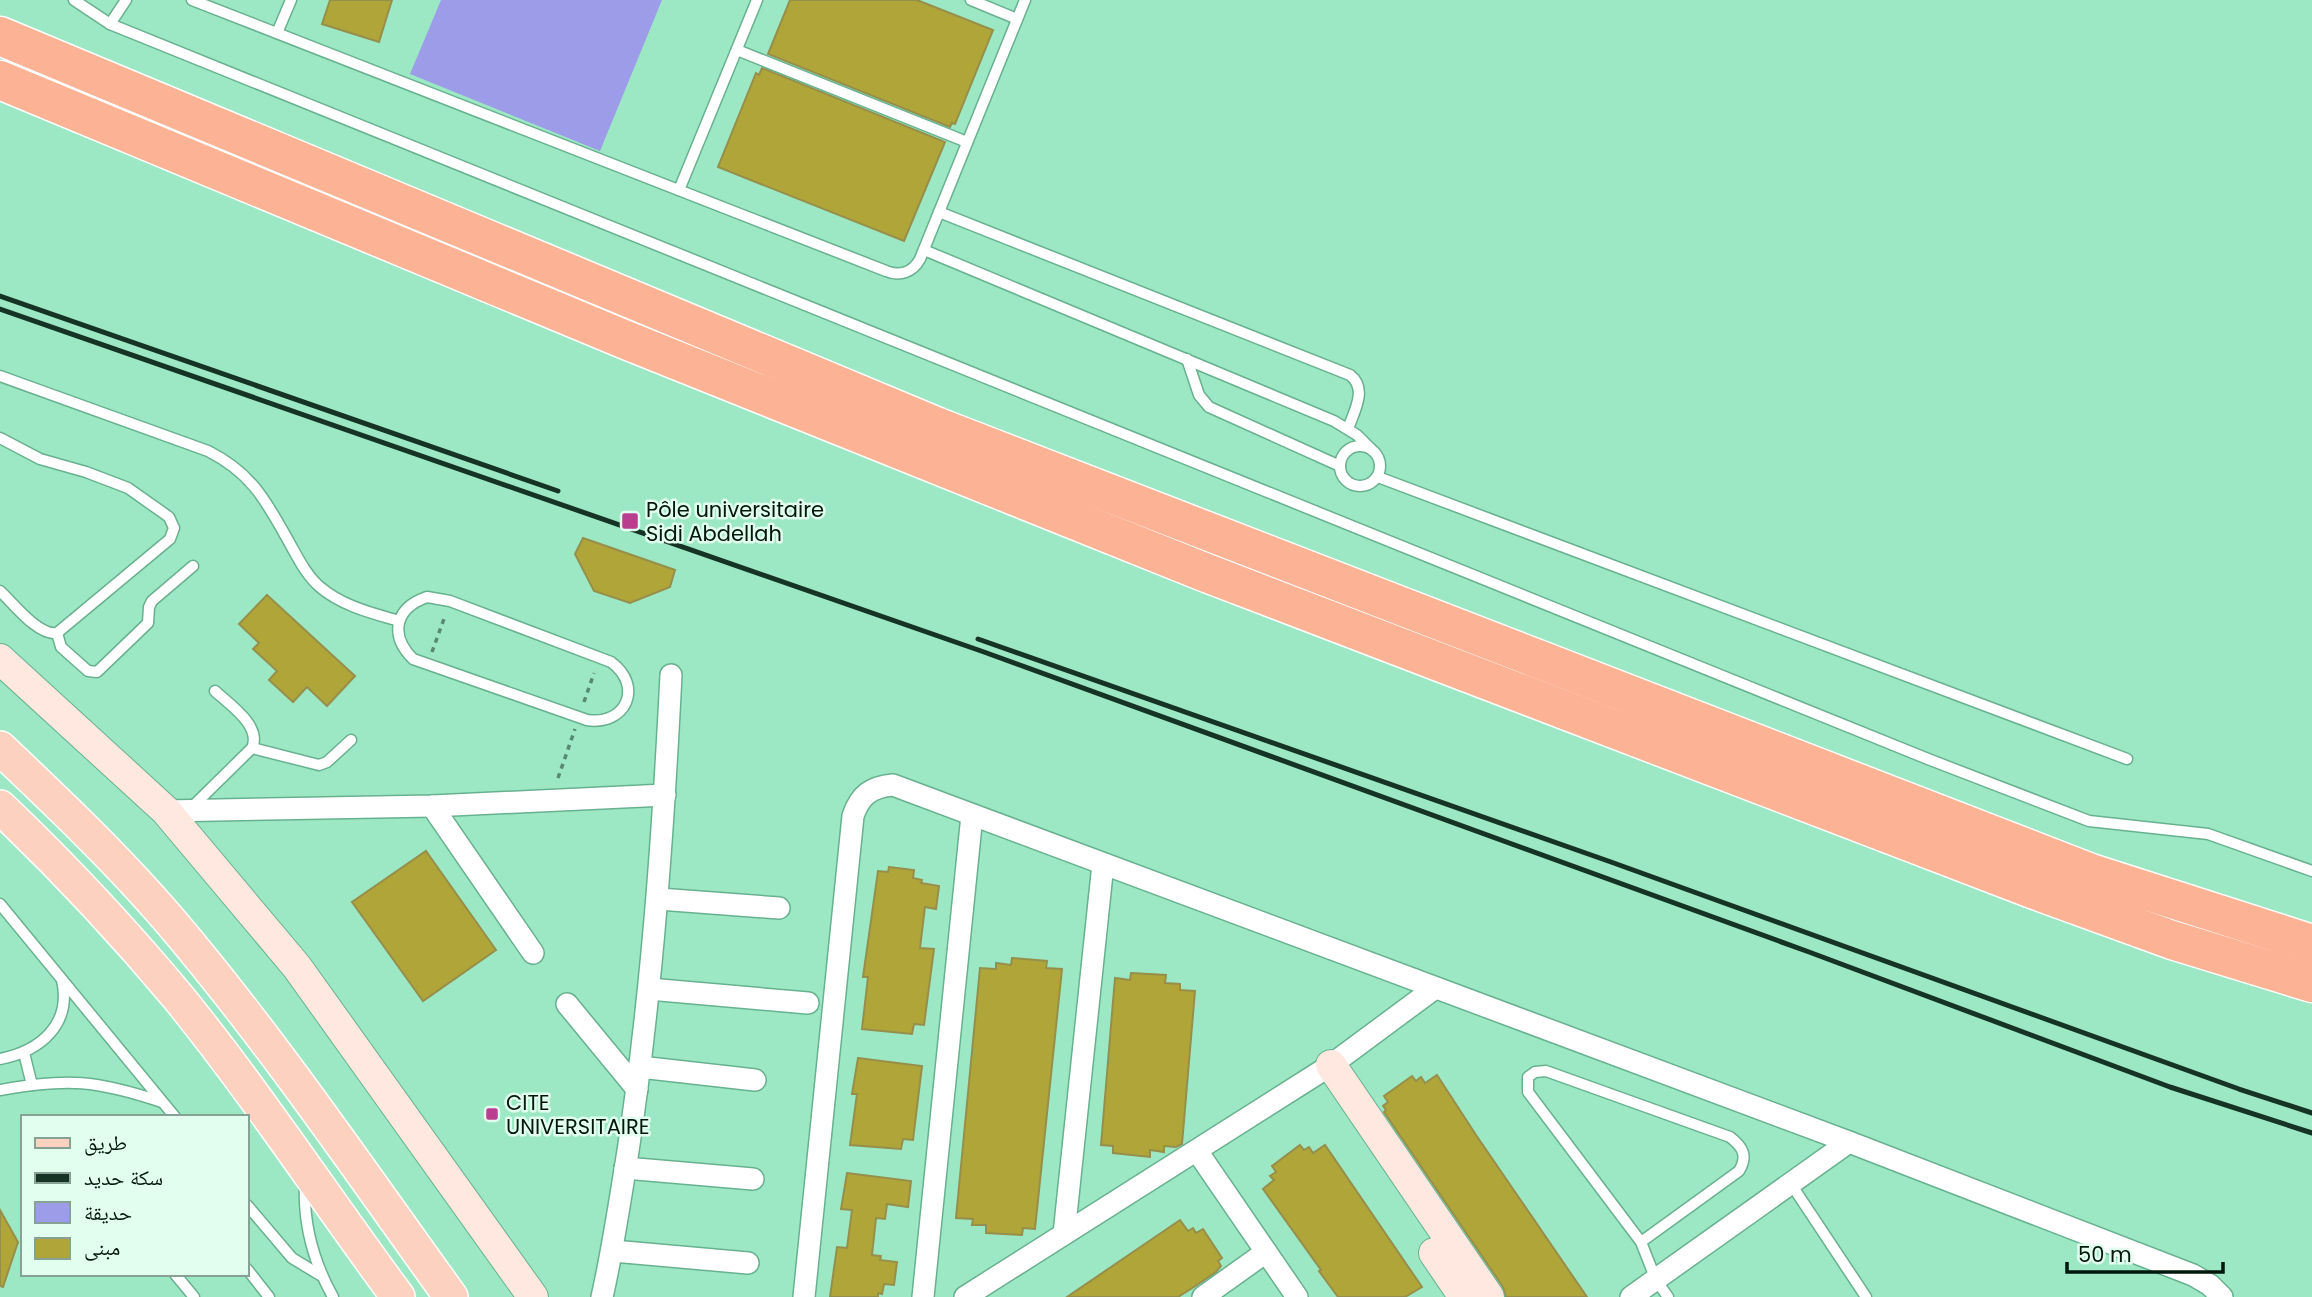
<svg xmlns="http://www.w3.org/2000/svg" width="2312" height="1297" font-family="Poppins,'Noto Naskh Arabic',sans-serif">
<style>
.green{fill:#9c9ce8}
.building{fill:#b0a538;stroke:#968f4b;stroke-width:2}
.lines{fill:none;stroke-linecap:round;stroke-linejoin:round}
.lane-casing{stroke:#68b190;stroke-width:13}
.street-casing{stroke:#68b190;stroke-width:24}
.secondary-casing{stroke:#68b190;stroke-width:32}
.primary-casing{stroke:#fff;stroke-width:36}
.highway-casing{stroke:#fff;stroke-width:41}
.path{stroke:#578a71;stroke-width:3.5;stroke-dasharray:5 5;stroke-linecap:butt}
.lane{stroke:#fff;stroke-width:10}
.street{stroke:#fff;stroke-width:21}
.secondary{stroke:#fee8df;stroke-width:30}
.primary{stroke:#fdd1bf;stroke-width:33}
.highway{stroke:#fcb395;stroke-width:38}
.rail{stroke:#163425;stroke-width:5}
.poi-dot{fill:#b93e90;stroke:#e1feef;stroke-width:2.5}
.labels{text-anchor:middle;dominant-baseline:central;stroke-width:5;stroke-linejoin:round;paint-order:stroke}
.poi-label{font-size:21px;fill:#00170b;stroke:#e1feef;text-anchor:start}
</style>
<rect width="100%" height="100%" fill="#9de8c4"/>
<path class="green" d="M441 0H662L600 151 410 74Z"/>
<g class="building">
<path d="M330 0H392L379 42 322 24Z"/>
<path d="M790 0H917L993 30 955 124 952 123 950 127 768 54Z"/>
<path d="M762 68 945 142 904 241 718 167 756 73 759 75Z"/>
<path d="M583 538 675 570 670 587 630 603 594 591 575 554Z"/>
<path d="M267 595 355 676 327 706 307 687 293 702 269 680 277 671 253 649 259 643 239 624Z"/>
<path d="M426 851 496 950 423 1001 352 902Z"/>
<path d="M889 867 914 870 913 878 922 880 921 883 939 886 936 909 925 907 920 948 934 949 924 1025 914 1024 912 1034 862 1029 868 977H863L878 871 888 872Z"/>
<path d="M1012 958 1047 961 1046 968 1062 969 1035 1229 1023 1228 1022 1235 986 1233V1225H972L973 1219 956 1218 980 968 996 969V963L1011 965Z"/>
<path d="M1131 973 1166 975 1165 983 1180 984V990L1195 991 1182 1144 1176 1147 1164 1146V1152L1150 1150V1157L1113 1153V1146L1101 1145 1115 978 1130 980Z"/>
<path d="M858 1058 922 1066 913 1140 903 1139 901 1149 850 1145 857 1094H852Z"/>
<path d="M1437 1075 1476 1135 1587 1297H1506L1503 1287 1384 1112 1386 1110 1383 1106 1388 1102 1384 1096 1412 1076 1416 1081 1421 1077 1425 1083Z"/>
<path d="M1300 1145 1304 1150 1309 1147 1313 1153 1325 1145 1422 1287 1405 1297H1338L1319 1271 1321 1270 1263 1189 1274 1180 1270 1176 1276 1172 1272 1166Z"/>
<path d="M847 1173 911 1181 908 1207 887 1204 885 1219 876 1218 872 1255 881 1256 880 1260 897 1262 894 1285 884 1284 882 1294 878 1293V1297H830L837 1247 847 1248 852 1210 841 1209Z"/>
<path d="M0 1210 18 1242 3 1287 0 1286Z"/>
<path d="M1180 1220 1188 1231 1193 1228 1196 1233 1203 1229 1222 1258 1218 1261 1221 1266 1216 1272 1197 1285 1178 1297H1067Z"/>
</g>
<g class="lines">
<defs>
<g id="lane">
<path d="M74 0 110 24 1928 759 2089 821 2208 834 2312 871"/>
<path d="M192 0 886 271C900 277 913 272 920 259L1025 0"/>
<path d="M971 0 1017 19"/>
<path d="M110 24 126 0"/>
<path d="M277 33 291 0"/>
<path d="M737 50 967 142"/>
<path d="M679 190 757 0"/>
<path d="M939 212 1350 375C1368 389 1354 411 1348 429"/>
<path d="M924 250 1334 421 1357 435 1371 449"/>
<path d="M1187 359 1199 395 1209 407 1340 466"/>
<path d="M0 376 208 451C252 473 266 501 289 542 298 558 306 575 320 587 342 606 372 613 399 621"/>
<path d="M0 438 40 459 86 472 128 488 169 517 174 528 170 539 57 633C38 636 13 603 0 591"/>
<circle cx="1360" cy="466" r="20"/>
<path d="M1378 477 2127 759"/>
<path d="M427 597 450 601 611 662C644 686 626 726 587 720L413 659C389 635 395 608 427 597Z"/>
<path d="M57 633 61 647 88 671 97 672 148 623 149 607 152 601 193 566"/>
<path d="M252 748 319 765 327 762 351 740"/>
<path d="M189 810 252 748C262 726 230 705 215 691"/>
<path d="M0 904 175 1117"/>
<path d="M24 1053 32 1085"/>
<path d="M0 1059C40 1051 72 1025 62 980"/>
<path d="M0 1090C68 1078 96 1080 162 1102"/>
<path d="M305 1183C303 1224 313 1261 333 1297"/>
<path d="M1791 1184 1866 1297"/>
<path d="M247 1205 292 1258 320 1275"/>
<path d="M1641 1242 1739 1171C1748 1156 1743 1147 1730 1137L1546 1071 1535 1072 1528 1077V1092L1641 1242 1656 1280 1668 1297"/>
<path d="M247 1269 269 1297"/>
<path d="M175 1274 194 1297"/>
</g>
<g id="street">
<path d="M432 806 533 953"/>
<path d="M166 811 432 806 665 795"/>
<path d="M659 899 779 908"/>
<path d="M649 989 808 1003"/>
<path d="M567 1004 637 1089"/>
<path d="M640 1067 755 1080"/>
<path d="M1197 1151 1297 1297"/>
<path d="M625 1168 753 1179"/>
<path d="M1064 1234 1103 864"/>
<path d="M613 1251 748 1263"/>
<path d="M602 1297C613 1249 620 1200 628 1151 652 993 663 834 671 675"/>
<path d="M804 1297 853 816C860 795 871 787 893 785L1849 1142 2193 1275 2210 1285 2222 1297"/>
<path d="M923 1297 972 815"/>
<path d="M965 1297 1331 1065 1435 988"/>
<path d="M1203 1297 1266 1252"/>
<path d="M1631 1297 1849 1142"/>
</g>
<g id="secondary">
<path d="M0 659 166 811 297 967 533 1297"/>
<path d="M1331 1065 1489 1297"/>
<path d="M1434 1253 1464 1297"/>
</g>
<g id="primary">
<path d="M0 748C59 804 118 860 171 922 272 1041 360 1171 451 1297"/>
<path d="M0 807C63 867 122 930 178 997 256 1093 324 1197 398 1297"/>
</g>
<g id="highway">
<path d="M0 36 938 427 2091 873 2312 944"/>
<path d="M0 80 626 340 1204 572 2035 890 2172 940 2312 983"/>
</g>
</defs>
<use href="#lane" class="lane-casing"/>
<use href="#street" class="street-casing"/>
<use href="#secondary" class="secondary-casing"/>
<use href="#primary" class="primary-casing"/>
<use href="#highway" class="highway-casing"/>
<g class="path">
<path d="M432 652 445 616"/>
<path d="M584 702 594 673"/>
<path d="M558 778 575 729"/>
</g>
<use href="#lane" class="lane"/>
<use href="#street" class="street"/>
<use href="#secondary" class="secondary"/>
<use href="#primary" class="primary"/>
<use href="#highway" class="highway"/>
<g class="rail">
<path d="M0 296 558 491"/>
<path d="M0 309 984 652 1809 952 2170 1087 2312 1133"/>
<path d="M978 639 1611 862 2239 1089 2312 1113"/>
</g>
</g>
<g class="poi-dot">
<rect x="621" y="512" width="18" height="18" rx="3.5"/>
<rect x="485" y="1107" width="14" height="14" rx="3.5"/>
</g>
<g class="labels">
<g class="poi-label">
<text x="646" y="509">Pôle universitaire<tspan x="646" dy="24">Sidi Abdellah</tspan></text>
<text x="506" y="1102">CITE<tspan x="506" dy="24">UNIVERSITAIRE</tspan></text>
</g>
</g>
<rect x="21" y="1115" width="228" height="161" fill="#e1feef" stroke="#87a294" stroke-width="2"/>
<rect x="35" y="1138" width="35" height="10" fill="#fdd1bf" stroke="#87a294" stroke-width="2"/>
<text x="84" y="1150" font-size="21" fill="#00170b">طريق</text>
<rect x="35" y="1173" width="35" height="10" fill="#163425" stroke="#87a294" stroke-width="2"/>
<text x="84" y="1185" font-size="21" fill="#00170b">سكة حديد</text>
<rect x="35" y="1202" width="35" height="21" fill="#9c9ce8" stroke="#87a294" stroke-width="2"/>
<text x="84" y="1220" font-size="21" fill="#00170b">حديقة</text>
<rect x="35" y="1238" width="35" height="21" fill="#b0a538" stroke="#87a294" stroke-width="2"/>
<text x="84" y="1255" font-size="21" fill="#00170b">مبنى</text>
<path d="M2067 1262v10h156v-10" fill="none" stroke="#00170b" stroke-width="3.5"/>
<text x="2078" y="1262" font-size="21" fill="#00170b" stroke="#e1feef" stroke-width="5" paint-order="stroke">50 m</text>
</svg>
